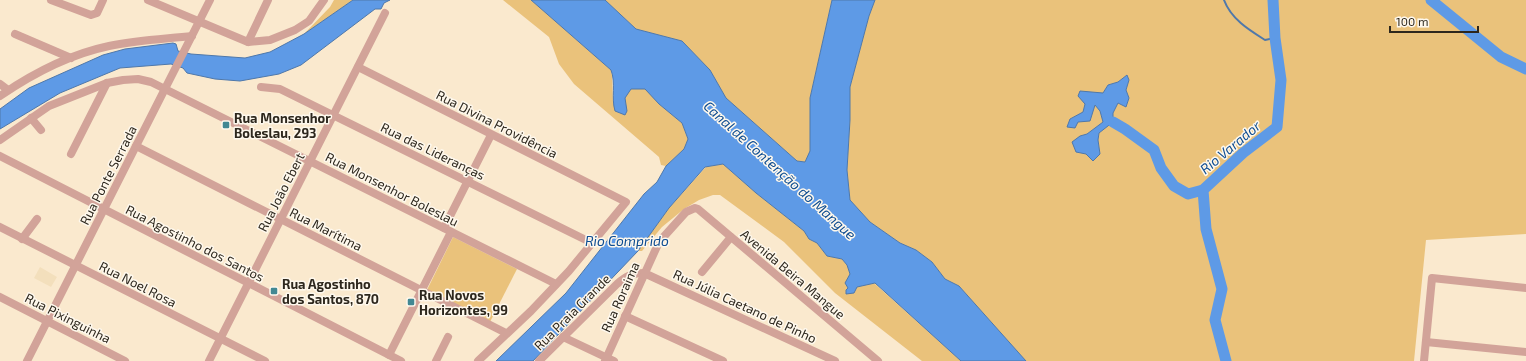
<svg xmlns="http://www.w3.org/2000/svg" width="1526" height="361" font-family="'Exo 2',sans-serif">
<style>
.built{fill:#f3dfbc}
.green{fill:#eac27b;fill-rule:evenodd}
.water{fill:#5e9ae6;stroke:#4f78aa}
.lines{fill:none;stroke-linecap:round;stroke-linejoin:round}
.stream{stroke:#4f78aa;stroke-width:2}
.river{stroke:#5e9ae6;stroke-width:11}
.minor{stroke:#d2a399;stroke-width:8}
.poi-dot{fill:#428893;stroke:#fef8ed;stroke-width:1.5}
.labels{text-anchor:middle;dominant-baseline:central;stroke-width:3;stroke-linejoin:round;paint-order:stroke}
.poi-label{font-size:13px;font-weight:bold;fill:#2d271d;stroke:#fef8ed;text-anchor:start}
.street-label{font-size:13px;fill:#2d271d;stroke:#fef8ed}
.water-label{font-size:14px;font-style:italic;fill:#0f4d91;stroke:#fef8ed}
</style>
<rect width="100%" height="100%" fill="#fae9ce"/>
<path class="built" d="M40 267 57 277 51 287 34 278Z"/>
<g class="green">
<path d="M334 0H353L304 34 330 7Z"/>
<path d="M503 0H531L611 70 612 75 613 104 625 98 631 88H645L659 104 682 123 688 139 684 149 666 166 661 165 659 157 574 84 559 64 549 37Z"/>
<path d="M605 0H832L810 98V151L806 162 797 161 726 98 710 70 682 41 636 29Z"/>
<path d="M875 0H1526V234L1426 240 1414 361H1026L959 286 945 279 932 262 916 250 900 243 870 222 850 200 847 170 850 120V87L869 16ZM1127 75 1129 80 1126 90 1129 98 1126 107 1118 103 1113 113 1112 122 1099 133 1098 140 1100 154 1080 136 1087 134 1103 122 1100 111 1095 105 1090 120 1078 122 1070 119 1083 112 1085 104 1103 93 1108 85 1118 82Z"/>
<path d="M723 164 756 193 804 231 809 239 817 243 827 256 842 259 847 265 857 287 874 283 961 361H922L835 293 784 242 720 195H713L699 200 684 209 662 227 642 251H638L669 208 706 167Z"/>
<path d="M453 237 517 269 490 322 427 290Z"/>
</g>
<g class="water">
<path d="M353 0H390L384 3 381 9H375L301 65 279 74 240 81 215 79 187 73 183 68 171 64 120 68 60 93 0 129V109L29 88 103 55 125 49 173 43 176 44 178 51 191 54 245 58 270 52 304 34Z"/>
<path d="M531 0H605L636 29 682 41 710 70 726 98 797 161 805 162 810 151V98L832 0H875L869 16 850 87V120L847 170 850 200 870 222 900 243 916 250 932 262 945 279 959 286 1026 361H961L875 283 857 287 854 293 846 294V290L848 288 845 283 850 274 847 265 842 259 827 256 817 243 809 239 804 231 756 193 723 164 705 167 669 208 638 251 533 361H496L566 293 644 194 657 182 666 166 684 149 688 139 682 123 659 104 645 89H631L625 98 627 111 625 115 615 111C611 98 616 83 611 70Z"/>
<path d="M1127 75 1129 80 1126 90 1129 98 1126 107 1118 103 1113 113V122L1099 133 1098 140 1100 154 1093 161 1086 154 1076 152 1072 142 1080 136 1087 134 1103 122 1100 111 1095 105 1090 121 1078 122 1075 128 1067 127 1070 119 1083 112 1085 104 1078 96 1080 91 1103 93 1108 85 1118 82Z"/>
</g>
<g class="lines">
<path class="stream" d="M1224 0C1231 19 1249 30 1265 40L1275 38"/>
<g class="river">
<path d="M1431 0 1501 57 1526 69"/>
<path d="M1113 122 1125 129 1154 150 1161 168 1174 186 1188 194 1203 190"/>
<path d="M1226 361 1215 320 1222 289 1206 229 1203 190 1243 153 1277 127 1281 80 1275 38 1273 0"/>
</g>
<g class="minor">
<path d="M51 0 91 15 97 13 103 0"/>
<path d="M148 0 248 42 270 40 295 30 309 21 324 0"/>
<path d="M15 34 71 58"/>
<path d="M248 42 268 0"/>
<path d="M358 67 626 202 569 271 531 311 478 361"/>
<path d="M0 84 8 90"/>
<path d="M261 87 280 89 592 243"/>
<path d="M0 96C32 74 71 54 109 46 136 40 164 39 192 36"/>
<path d="M31 118 41 130"/>
<path d="M0 140 49 106 107 83 123 80 138 79 151 82 165 89 556 284"/>
<path d="M136 146 506 333"/>
<path d="M71 154 107 83"/>
<path d="M0 156 401 361"/>
<path d="M0 227 265 361"/>
<path d="M444 228 491 135"/>
<path d="M22 239 37 219"/>
<path d="M702 272 731 237"/>
<path d="M0 297 125 361"/>
<path d="M625 316 723 361"/>
<path d="M563 337 614 361"/>
<path d="M1426 342 1526 352"/>
<path d="M389 355 451 232"/>
<path d="M27 361 210 0"/>
<path d="M209 361 385 13"/>
<path d="M436 361 448 337"/>
<path d="M539 361 617 284C626 276 633 273 644 273L835 361"/>
<path d="M605 361 659 242 686 212 695 208 698 209 878 361"/>
<path d="M1424 361 1432 278 1526 288"/>
</g>
</g>
<g class="poi-dot">
<rect x="222" y="121" width="8" height="8" rx="2"/>
<rect x="270" y="287" width="8" height="8" rx="2"/>
<rect x="407" y="298" width="8" height="8" rx="2"/>
</g>
<g class="labels">
<g class="poi-label">
<text x="234" y="118">Rua Monsenhor<tspan x="234" dy="15">Boleslau, 293</tspan></text>
<text x="282" y="284">Rua Agostinho<tspan x="282" dy="15">dos Santos, 870</tspan></text>
<text x="419" y="295">Rua Novos<tspan x="419" dy="15">Horizontes, 99</tspan></text>
</g>
<g class="street-label">
<text transform="translate(497 124) rotate(27)">Rua Divina Providência</text>
<text transform="translate(433 151) rotate(26)">Rua das Lideranças</text>
<text transform="translate(108 175) rotate(-63)">Rua Ponte Serrada</text>
<text transform="translate(392 189) rotate(27)">Rua Monsenhor Boleslau</text>
<text transform="translate(281 192) rotate(-63)">Rua João Ebert</text>
<text transform="translate(326 229) rotate(27)">Rua Marítima</text>
<text transform="translate(195 243) rotate(27)">Rua Agostinho dos Santos</text>
<text transform="translate(793 274) rotate(40)">Avenida Beira Mangue</text>
<text transform="translate(138 284) rotate(27)">Rua Noel Rosa</text>
<text transform="translate(620 297) rotate(-66)">Rua Roraima</text>
<text transform="translate(745 306) rotate(25)">Rua Júlia Caetano de Pinho</text>
<text transform="translate(572 312) rotate(-45)">Rua Praia Grande</text>
<text transform="translate(68 318) rotate(27)">Rua Pixinguinha</text>
</g>
<g class="water-label">
<text transform="translate(1230 147) rotate(-40)">Rio Varador</text>
<text transform="translate(780 170) rotate(42)">Canal de Contenção do Mangue</text>
<text x="627" y="240">Rio Comprido</text>
</g>
</g>
<path d="M1390 26v6h88v-6" fill="none" stroke="#2d271d" stroke-width="2"/>
<text x="1396" y="26" font-size="12" fill="#2d271d" stroke="#fef8ed" stroke-width="3" paint-order="stroke">100 m</text>
</svg>
